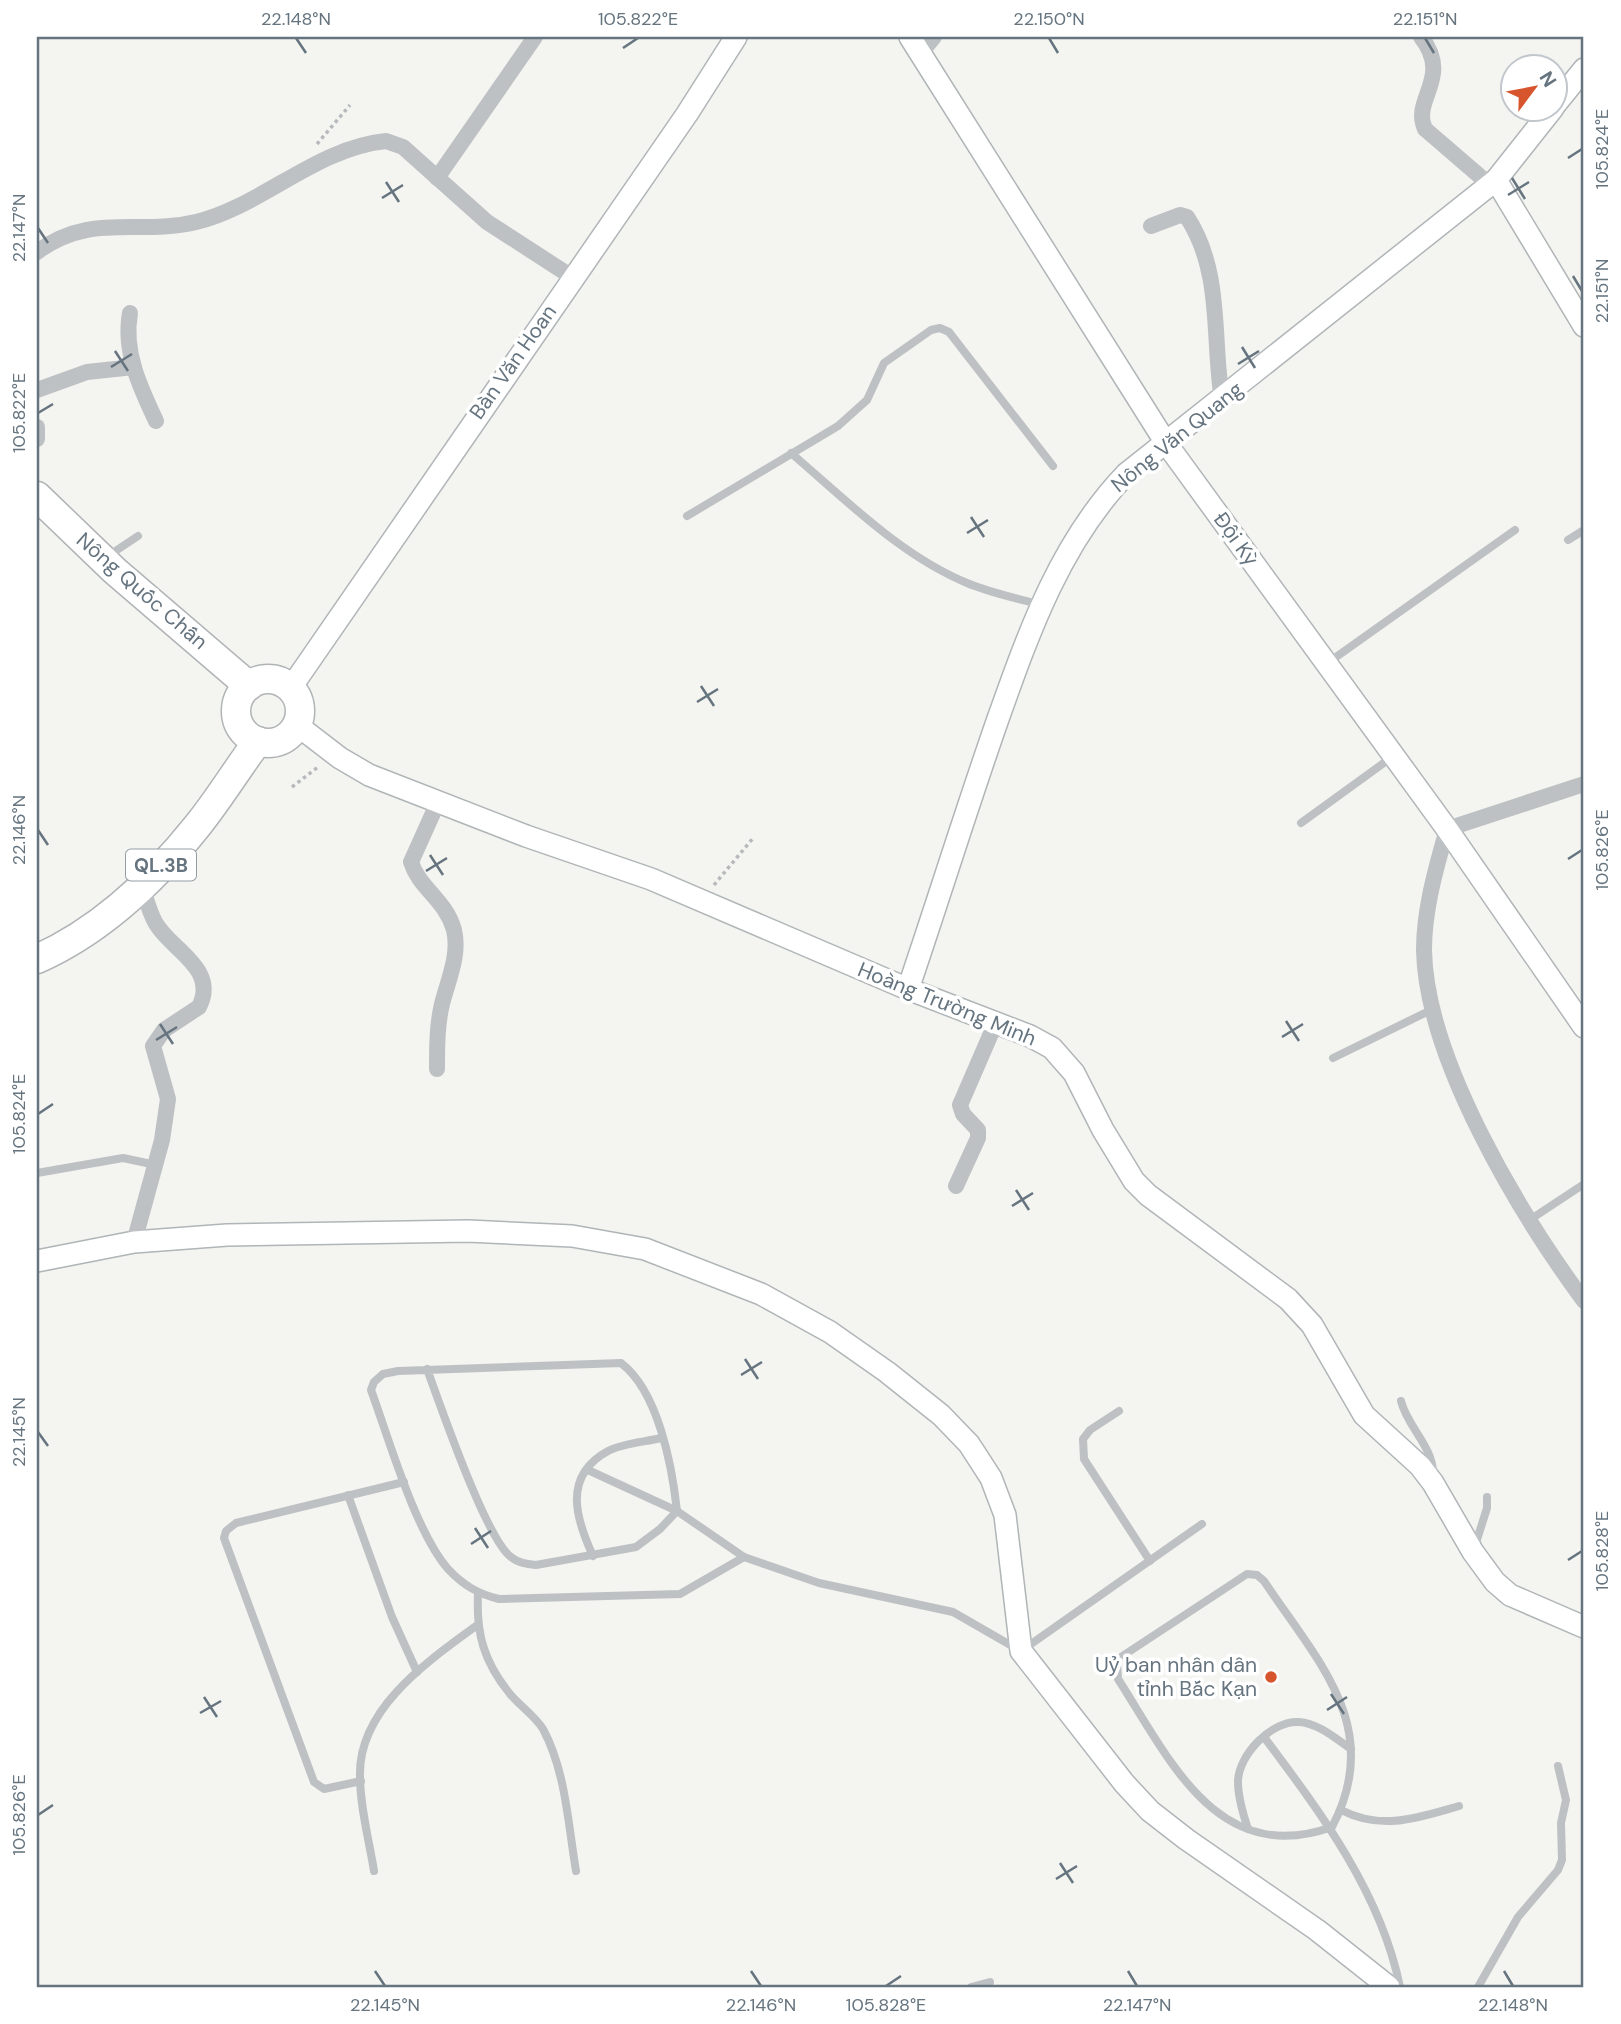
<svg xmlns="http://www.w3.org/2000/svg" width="1621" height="2024" font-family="'DM Sans',sans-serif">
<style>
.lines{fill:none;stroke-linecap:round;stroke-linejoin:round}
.secondary-casing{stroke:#b0b5b8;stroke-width:24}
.highway-casing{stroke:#b0b4b6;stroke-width:31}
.path{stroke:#b7babc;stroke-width:3.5;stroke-dasharray:3.5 3.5;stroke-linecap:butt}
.lane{stroke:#bdc1c4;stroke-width:8}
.street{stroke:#bdc1c4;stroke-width:16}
.secondary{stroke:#fff;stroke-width:21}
.highway{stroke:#fff;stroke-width:28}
.ticks{fill:none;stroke:#65747f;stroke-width:2.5}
.poi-dot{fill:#d7552d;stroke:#fff;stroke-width:2.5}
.labels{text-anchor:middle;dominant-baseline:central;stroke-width:7;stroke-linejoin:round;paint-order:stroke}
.shield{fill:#fff;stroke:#939ea5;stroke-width:2}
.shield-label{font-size:19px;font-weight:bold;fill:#65747f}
.street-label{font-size:21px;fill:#65747f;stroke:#fff}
.poi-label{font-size:21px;fill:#65747f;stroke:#fff;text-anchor:end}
.neatline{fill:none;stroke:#65747f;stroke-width:2.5}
.ticks-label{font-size:18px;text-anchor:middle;fill:#65747f}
</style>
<rect width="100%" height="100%" fill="#f4f4f0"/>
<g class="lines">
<defs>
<g id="secondary">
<path d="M910 37 1166 443 1447 829 1584 1027"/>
<path d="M1554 106 1584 69"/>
<path d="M1496 180 1584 326"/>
<path d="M290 689 687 114 736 37"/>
<path d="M297 725 340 758 369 775 526 836 651 879 908 989 1030 1036 1052 1048 1074 1073 1103 1130 1134 1181 1148 1195 1288 1299 1312 1325 1364 1415 1420 1466 1433 1483 1473 1552 1495 1582 1510 1595 1584 1627"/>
<path d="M908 989C939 898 967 807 999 716 1030 629 1061 542 1126 474L1496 180 1553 108"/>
<path d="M37 1261 134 1242 227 1235 468 1231 572 1236 645 1249 761 1294 830 1332 887 1372 941 1415 969 1444 991 1478 1005 1515 1021 1651 1124 1783 1150 1811 1186 1839 1317 1930 1389 1987"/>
</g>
<g id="highway">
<path d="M37 496 115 571 249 686"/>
<circle cx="268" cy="711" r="32"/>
<path d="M37 959C100 931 155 879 198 825 219 799 237 769 258 741"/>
</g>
</defs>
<use href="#secondary" class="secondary-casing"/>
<use href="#highway" class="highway-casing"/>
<g class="path">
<path d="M317 144 350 105"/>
<path d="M292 787 318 767"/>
<path d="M714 885 754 837"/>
</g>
<g class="lane">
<path d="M791 453C846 500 900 555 967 583 991 593 1015 598 1039 604"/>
<path d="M687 516 838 426 867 400 884 363 931 330 940 328 949 332 1053 466"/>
<path d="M1568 540 1584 530"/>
<path d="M108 556 138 536"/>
<path d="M1329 662 1515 530"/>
<path d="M1301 823 1392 757"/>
<path d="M1333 1058 1431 1010"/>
<path d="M37 1173 123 1158 156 1165"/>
<path d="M1531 1219 1584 1184"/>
<path d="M427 1369C440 1404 486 1539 511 1557 518 1563 527 1564 536 1565L636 1547 660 1529 677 1511C672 1465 658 1391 621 1363L398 1371 383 1374 374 1382 371 1390C389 1439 415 1531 448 1569 463 1585 478 1594 499 1599L680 1594 744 1557"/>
<path d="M1401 1401C1407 1426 1433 1447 1433 1473"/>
<path d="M1119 1411 1090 1430 1083 1439 1084 1459 1150 1561"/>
<path d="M588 1470 677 1511 744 1557 819 1583 953 1612 1021 1651 1202 1524"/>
<path d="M348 1495 392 1617 417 1672"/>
<path d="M1475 1546 1487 1508V1497"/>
<path d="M593 1556C576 1519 562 1476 608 1451 623 1443 645 1442 661 1438"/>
<path d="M1247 1574 1257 1575 1264 1581C1317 1661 1385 1727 1332 1827 1217 1868 1169 1758 1118 1679L1117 1663 1121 1657Z"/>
<path d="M478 1594C476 1634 484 1662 510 1694 520 1706 535 1716 543 1729 566 1772 568 1824 576 1871"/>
<path d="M1264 1737C1321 1813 1381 1893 1400 1987"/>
<path d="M361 1781 324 1789 314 1782 224 1538 226 1531 236 1523 404 1482"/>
<path d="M1341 1810C1382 1831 1417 1818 1459 1806"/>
<path d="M1248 1829C1243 1814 1238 1798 1238 1782 1238 1755 1272 1720 1299 1722 1318 1723 1336 1739 1351 1749"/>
<path d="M374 1871C369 1840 360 1807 360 1776 358 1709 428 1661 476 1626"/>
<path d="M971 1987 990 1982"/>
<path d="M1478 1987 1518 1917 1558 1870 1562 1860 1561 1823 1566 1800 1558 1766"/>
</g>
<g class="street">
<path d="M1421 37C1453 78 1411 99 1425 129L1490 185"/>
<path d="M920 54 934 37"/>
<path d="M437 178 535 37"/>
<path d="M1151 226 1180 215 1187 217C1223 272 1212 339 1222 400"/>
<path d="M37 252C91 212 137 236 196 222 262 206 316 148 386 141L403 147 487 222 572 277"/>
<path d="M130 313C123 352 140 387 156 421"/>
<path d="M37 390 87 372 134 367"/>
<path d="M37 427V439"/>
<path d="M1584 784 1447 829C1436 868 1424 909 1424 950 1426 1059 1520 1214 1584 1301"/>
<path d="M437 1069C437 1047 437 1025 442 1004 448 980 460 955 454 930 446 900 419 888 411 862L438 802"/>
<path d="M956 1186 978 1138V1130L963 1114 960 1105 996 1022"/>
<path d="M134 1242 162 1140 168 1099 153 1046 164 1030 199 1007C219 968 170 950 155 922 149 911 146 898 142 886"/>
</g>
<use href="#secondary" class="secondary"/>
<use href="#highway" class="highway"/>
</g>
<path class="ticks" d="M296 38 306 53M1049 38 1058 53M1425 38 1434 53M623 48 638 38M1568 158 1582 149M1512 178 1525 199M386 182 399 202M1508 195 1529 182M382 198 403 185M38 228 48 243M1573 276 1582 291M1242 347 1255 368M115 351 128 371M1238 364 1259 351M111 367 132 354M38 413 53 404M971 517 984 537M967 533 988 520M701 686 714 706M697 702 718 689M38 830 48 845M430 855 443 875M1568 859 1582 850M426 871 447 858M1286 1021 1299 1041M160 1024 173 1044M1282 1037 1303 1024M156 1040 177 1027M38 1114 53 1104M1016 1190 1029 1210M1012 1206 1033 1193M745 1359 758 1379M741 1375 762 1362M38 1432 48 1446M475 1528 488 1548M471 1544 491 1531M1568 1560 1582 1551M1331 1694 1344 1714M204 1697 217 1717M1327 1710 1347 1697M200 1713 221 1701M38 1815 53 1805M1060 1863 1073 1883M1056 1879 1077 1866M375 1971 385 1986M751 1971 761 1986M1128 1971 1137 1986M1504 1971 1513 1986M886 1986 901 1976"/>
<circle class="poi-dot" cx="1271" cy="1677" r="7"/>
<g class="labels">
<rect class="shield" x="126" y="849.5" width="70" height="31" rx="5"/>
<g class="shield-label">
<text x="161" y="865">QL.3B</text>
</g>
<g class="street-label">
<text transform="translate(513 362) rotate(-55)">Bàn Văn Hoan</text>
<text transform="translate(1177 437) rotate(-39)">Nông Văn Quang</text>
<text transform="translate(1236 539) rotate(54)">Đội Kỳ</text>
<text transform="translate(142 591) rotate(41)">Nông Quốc Chấn</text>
<text transform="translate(947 1004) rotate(22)">Hoàng Trường Minh</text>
</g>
<g class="poi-label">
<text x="1257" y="1665">Uỷ ban nhân dân<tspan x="1257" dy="24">tỉnh Bắc Kạn</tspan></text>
</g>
</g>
<rect width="1621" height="2024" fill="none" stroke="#ffffff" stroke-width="77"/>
<g transform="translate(1534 88) rotate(58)"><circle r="33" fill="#ffffff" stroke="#c1c7cc" stroke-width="2"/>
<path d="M0-5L12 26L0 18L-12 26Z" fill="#d7552d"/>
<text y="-10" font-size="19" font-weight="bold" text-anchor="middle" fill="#65747f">N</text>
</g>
<rect x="38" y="38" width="1544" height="1948" class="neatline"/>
<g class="ticks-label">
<text x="296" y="25">22.148°N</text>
<text x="638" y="25">105.822°E</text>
<text x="1049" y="25">22.150°N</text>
<text x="1425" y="25">22.151°N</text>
<text transform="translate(1602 149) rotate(-90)" y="6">105.824°E</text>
<text transform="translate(19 228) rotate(-90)" y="6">22.147°N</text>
<text transform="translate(1602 291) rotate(-90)" y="6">22.151°N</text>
<text transform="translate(19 413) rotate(-90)" y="6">105.822°E</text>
<text transform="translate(19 830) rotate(-90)" y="6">22.146°N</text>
<text transform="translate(1602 850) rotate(-90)" y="6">105.826°E</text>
<text transform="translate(19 1114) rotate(-90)" y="6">105.824°E</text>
<text transform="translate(19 1432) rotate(-90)" y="6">22.145°N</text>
<text transform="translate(1602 1551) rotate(-90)" y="6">105.828°E</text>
<text transform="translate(19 1815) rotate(-90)" y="6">105.826°E</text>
<text x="385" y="2011">22.145°N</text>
<text x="761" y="2011">22.146°N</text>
<text x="886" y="2011">105.828°E</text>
<text x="1137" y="2011">22.147°N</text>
<text x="1513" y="2011">22.148°N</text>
</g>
</svg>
